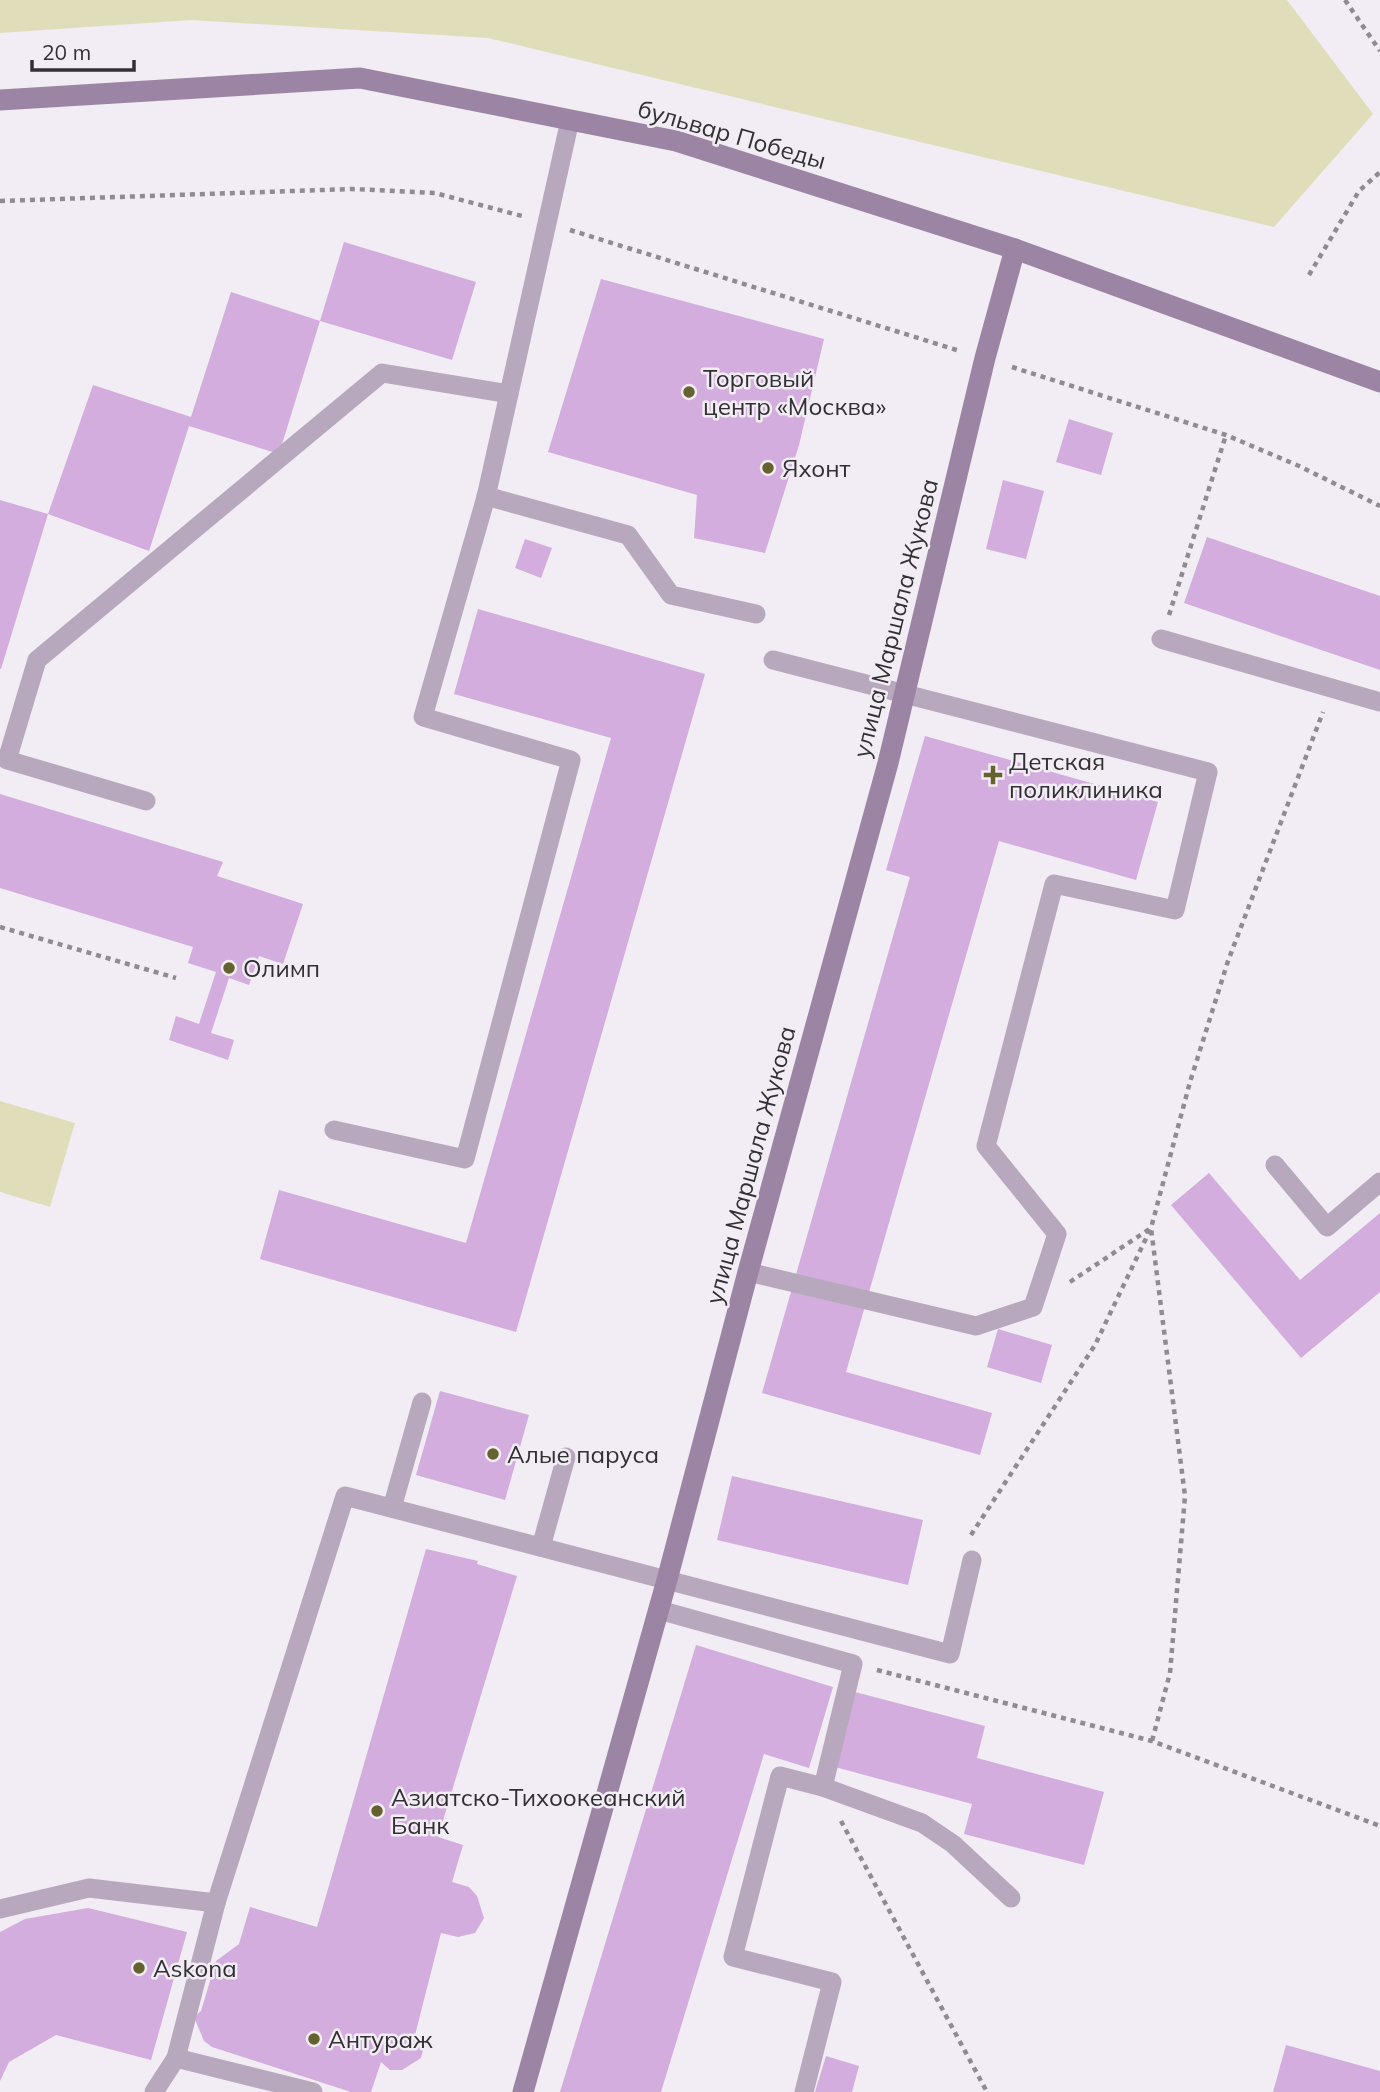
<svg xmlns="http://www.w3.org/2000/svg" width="1380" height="2092" font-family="Mulish,sans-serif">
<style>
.green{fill:#e0deba}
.building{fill:#d2addd}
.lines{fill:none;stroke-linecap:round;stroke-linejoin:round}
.path{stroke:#8f8b90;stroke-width:4.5;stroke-dasharray:5 5;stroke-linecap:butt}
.lane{stroke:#b8a8bd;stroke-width:19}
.secondary{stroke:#9c85a4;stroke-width:21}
.poi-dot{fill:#66622f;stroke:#f2ecf4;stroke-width:2.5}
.labels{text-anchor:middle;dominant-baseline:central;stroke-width:5;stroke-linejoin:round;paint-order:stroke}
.street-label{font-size:24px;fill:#323033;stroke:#f2ecf4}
.poi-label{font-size:24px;fill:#323033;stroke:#f2ecf4;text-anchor:start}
</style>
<rect width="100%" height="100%" fill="#f2ecf4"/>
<g class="green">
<path d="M0 0H1287L1373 114 1274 227 488 38 191 20 0 33Z"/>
<path d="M0 1101 75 1123 50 1207 0 1192Z"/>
</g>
<g class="building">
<path d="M344 242 476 282 452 360 320 321Z"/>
<path d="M601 279 824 339 799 445 765 553 694 538 697 495 548 452Z"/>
<path d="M231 292 320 321 279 454 189 426 149 551 48 514 93 385 191 417Z"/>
<path d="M1069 419 1113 433 1101 475 1056 462Z"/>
<path d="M1003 480 1044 491 1026 559 986 549Z"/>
<path d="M0 500 48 514 1 669H0Z"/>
<path d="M1207 537 1380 596V670L1184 603Z"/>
<path d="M525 539 552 548 541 578 515 568Z"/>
<path d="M478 609 705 674 516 1332 260 1259 279 1190 466 1243 611 738 454 694Z"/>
<path d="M925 736 1158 802 1136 880 999 841 846 1372 992 1413 980 1455 762 1393 910 877 886 870Z"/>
<path d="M0 794 223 862 217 876 303 904 283 964 259 956 249 985 229 978 211 1033 234 1040 228 1060 169 1040 176 1016 199 1024 216 972 188 963 193 947 0 888Z"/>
<path d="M1209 1173 1300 1280 1380 1213V1292L1301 1358 1171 1205Z"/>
<path d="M998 1329 1052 1345 1041 1383 987 1367Z"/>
<path d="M440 1391 529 1415 505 1500 416 1475Z"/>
<path d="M732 1476 923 1520 908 1585 717 1540Z"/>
<path d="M426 1549 478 1561 477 1564 517 1576 438 1837 463 1845 452 1882 469 1887 477 1896 484 1918 475 1933 458 1937 441 1933 415 2035 423 2050 421 2058 402 2070H390L381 2062 371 2092H351L212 2047 204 2041 194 2017 201 2011 216 1961 239 1944 250 1907 317 1927Z"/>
<path d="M696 1645 833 1687 809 1768 764 1754 661 2092H560Z"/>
<path d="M855 1692 985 1726 977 1758 1104 1792 1084 1865 964 1834 972 1804 835 1767Z"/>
<path d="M88 1908 187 1932 151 2060 56 2035 9 2062 0 2081V1932L25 1919Z"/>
<path d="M1286 2045 1380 2071V2092H1273Z"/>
<path d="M826 2056 859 2066 852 2092H815Z"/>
</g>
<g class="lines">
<g class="path">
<path d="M1345 0 1380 51"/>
<path d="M0 201 352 189 435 193 522 216"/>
<path d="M570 230 960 351"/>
<path d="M1309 275 1359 191 1380 172"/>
<path d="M1012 367 1226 435 1299 466 1380 506"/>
<path d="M1169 615 1226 435"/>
<path d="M0 927 176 978"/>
<path d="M1070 1282 1151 1228 1185 1496 1170 1673 1152 1741"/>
<path d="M971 1535 1095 1345 1151 1228 1190 1082 1228 961 1323 712"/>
<path d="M877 1670 1152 1741 1380 1826"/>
<path d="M841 1821 987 2092"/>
</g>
<g class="lane">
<path d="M486 496 628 535 671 595 756 614"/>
<path d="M1161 639 1380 702"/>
<path d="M146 801 7 760 37 660 382 373 509 394"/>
<path d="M334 1130 465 1159 571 760 423 717 486 497 570 120"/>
<path d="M1275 1165 1327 1227 1380 1182"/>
<path d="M748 1272 976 1326 1033 1307 1057 1234 986 1146 1054 884 1175 910 1208 772 773 660"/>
<path d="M392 1508 422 1402"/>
<path d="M541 1547 566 1457"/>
<path d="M659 1610 853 1664 823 1787 780 1776 733 1957 832 1982 804 2092"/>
<path d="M823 1787 922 1823 953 1844 1011 1898"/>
<path d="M216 1903 345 1496 950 1654 972 1560"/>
<path d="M0 1909 89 1888 216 1903 176 2058"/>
<path d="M154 2092 176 2058 313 2092"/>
</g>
<g class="secondary">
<path d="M0 100 360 78 676 141 1015 249 1380 382"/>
<path d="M523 2092 667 1580 748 1272 888 763 985 358 1015 249"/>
</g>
</g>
<g class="poi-dot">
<circle cx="689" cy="392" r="7"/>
<circle cx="768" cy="468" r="7"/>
<path d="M989.5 764.5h7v7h7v7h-7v7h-7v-7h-7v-7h7z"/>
<circle cx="229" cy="968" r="7"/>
<circle cx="493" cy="1454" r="7"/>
<circle cx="377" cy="1811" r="7"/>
<circle cx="139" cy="1968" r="7"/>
<circle cx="314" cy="2039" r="7"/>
</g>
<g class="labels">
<g class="street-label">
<text transform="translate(732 134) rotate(16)">бульвар Победы</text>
<text transform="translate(895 618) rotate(-76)">улица Маршала Жукова</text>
<text transform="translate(750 1165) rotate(-75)">улица Маршала Жукова</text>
</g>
<g class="poi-label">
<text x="703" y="378">Торговый<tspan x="703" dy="28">центр «Москва»</tspan></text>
<text x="782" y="468">Яхонт</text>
<text x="1009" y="761">Детская<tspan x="1009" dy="28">поликлиника</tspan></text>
<text x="243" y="968">Олимп</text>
<text x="507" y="1454">Алые паруса</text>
<text x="391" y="1797">Азиатско-Тихоокеанский<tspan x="391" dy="28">Банк</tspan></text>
<text x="153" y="1968">Askona</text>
<text x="328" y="2039">Антураж</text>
</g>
</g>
<path d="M32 60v10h102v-10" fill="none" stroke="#323033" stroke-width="3.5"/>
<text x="42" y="60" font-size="21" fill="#323033" stroke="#f2ecf4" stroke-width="5" paint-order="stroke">20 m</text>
</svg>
